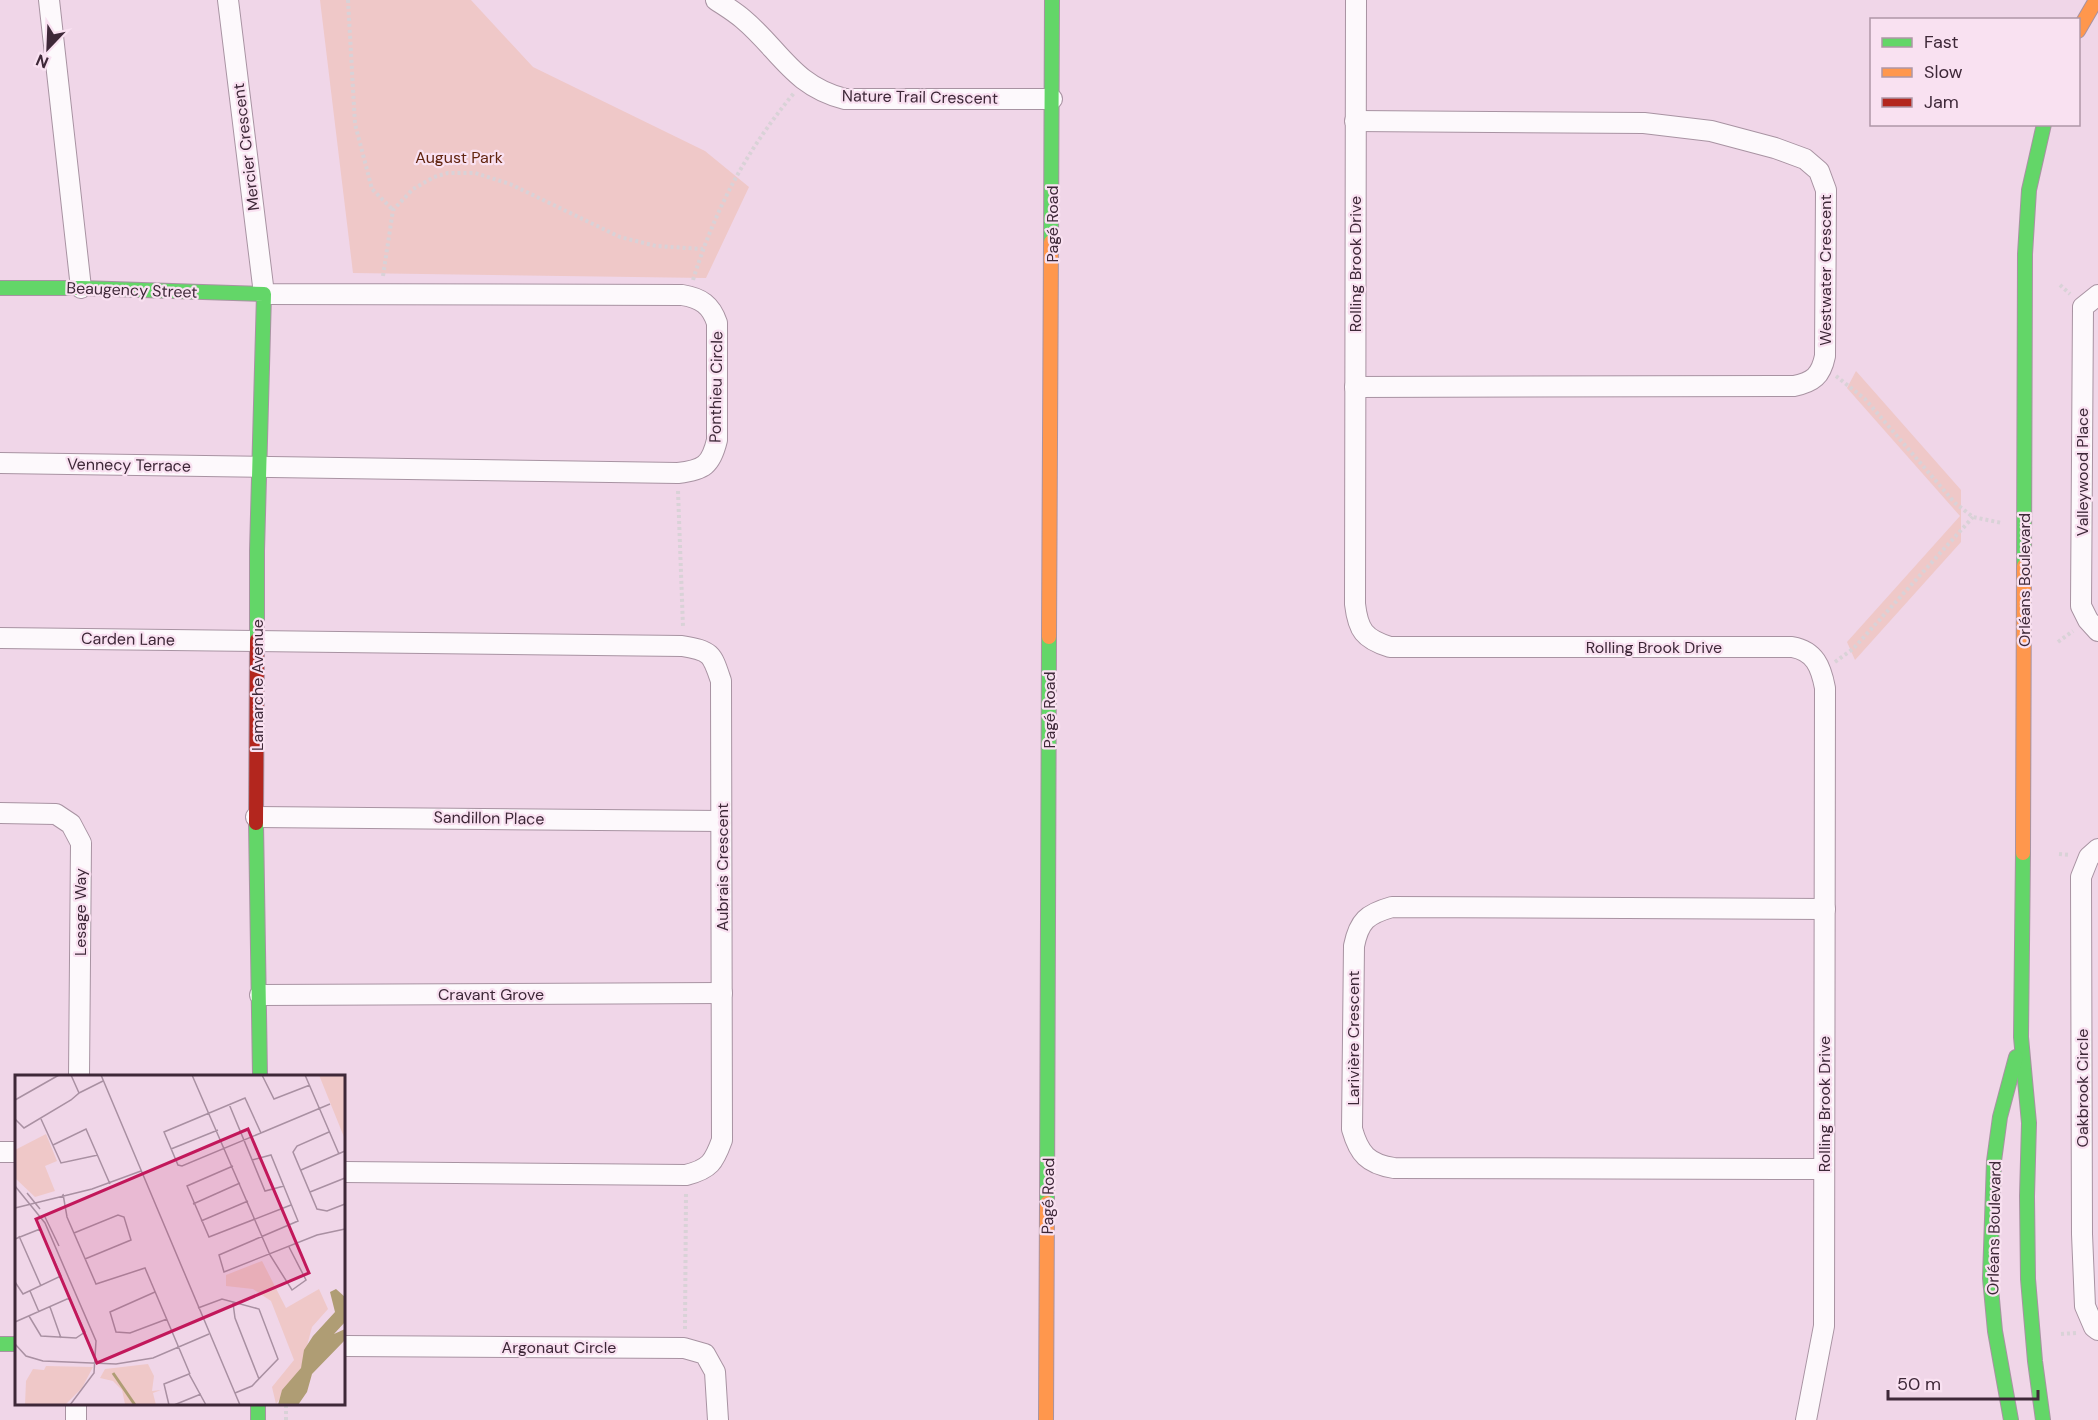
<svg xmlns="http://www.w3.org/2000/svg" width="2098" height="1420" font-family="'DM Sans',sans-serif">
<style>
.green{fill:#efc8c8}
.lines{fill:none;stroke-linecap:round;stroke-linejoin:round}
.street-casing{stroke:#a893a2;stroke-width:22}
.fast-casing{stroke:#a893a2;stroke-width:16}
.slow-casing{stroke:#a893a2;stroke-width:16}
.jam-casing{stroke:#a893a2;stroke-width:16}
.path{stroke:#d9d2d7;stroke-width:4;stroke-dasharray:3 3;stroke-linecap:butt}
.street{stroke:#fdf9fc;stroke-width:20}
.fast{stroke:#63d668;stroke-width:14}
.slow{stroke:#ff974d;stroke-width:14}
.jam{stroke:#b3261e;stroke-width:14}
.labels{text-anchor:middle;dominant-baseline:central;stroke-width:4.5;stroke-linejoin:round;paint-order:stroke}
.street-label{font-size:16px;fill:#3e2838;stroke:#f9e1f1}
.park-label{font-size:16px;fill:#622510;stroke:#f9e1f1}
.inset-river{fill:none;stroke:#af9d74;stroke-width:3}
.inset-road{fill:none;stroke:#a990a2;stroke-width:1.5}
.view{fill:#c2185b;fill-opacity:0.15;stroke:#c2185b;stroke-width:3}
.inset-edge{fill:none;stroke:#3e2838;stroke-width:3}
</style>
<rect width="100%" height="100%" fill="#f0d6e8"/>
<g class="green">
<path d="M320 0H471L533 67 705 151 749 187 706 278 353 273Z"/>
<path d="M1856 371 1961 490V542L1855 660 1847 642 1960 516 1847 388Z"/>
</g>
<g class="lines">
<defs>
<g id="street">
<path d="M49 0 81 288"/>
<path d="M716 0C725 6 735 12 743 19 780 50 793 86 845 99H1052"/>
<path d="M1356 0 1355 604C1358 630 1364 639 1390 647H1792C1815 651 1821 667 1825 688L1824 1326 1806 1420"/>
<path d="M2098 295 2083 307 2081 606 2088 620 2098 631"/>
<path d="M1355 387 1794 386C1813 382 1821 376 1825 356L1826 190 1819 171 1805 159 1775 148 1711 131 1644 123 1355 121"/>
<path d="M0 463 678 473C704 470 711 465 717 440V323C711 305 701 298 682 295L264 294 228 0"/>
<path d="M0 638 682 646C712 651 712 654 721 681L722 1140C714 1162 710 1169 686 1175L344 1172"/>
<path d="M0 813 56 814 71 824 81 843 79 1076"/>
<path d="M256 817 721 821"/>
<path d="M2098 849 2089 857 2081 877 2082 1234 2085 1306 2094 1327 2098 1330"/>
<path d="M260 995 722 993"/>
<path d="M0 1152H16"/>
<path d="M1824 1169 1394 1168C1368 1164 1359 1154 1352 1129L1354 946C1359 921 1367 914 1392 907L1825 909"/>
<path d="M344 1346 684 1348 705 1354 715 1372 718 1420"/>
<path d="M76 1420V1404"/>
</g>
<g id="fast">
<path d="M1051 242 1052 0"/>
<path d="M0 288H81L264 294 257 551V640"/>
<path d="M2024 566 2025 254 2029 190 2044 124"/>
<path d="M256 823 260 1076"/>
<path d="M2023 853 2021 1037 2029 1123 2027 1196 2028 1279 2035 1361 2043 1420"/>
<path d="M1047 1203 1049 637"/>
<path d="M0 1344H16"/>
<path d="M258 1404V1420"/>
<path d="M2011 1420 1995 1331 1990 1278 1994 1161 2000 1117 2016 1057"/>
</g>
<g id="slow">
<path d="M2078 31 2096 0"/>
<path d="M1049 637 1051 242"/>
<path d="M2023 853 2024 566"/>
<path d="M1046 1420 1047 1203"/>
</g>
<path id="jam" d="M256 823 257 640"/>
</defs>
<use href="#street" class="street-casing"/>
<use href="#fast" class="fast-casing"/>
<use href="#slow" class="slow-casing"/>
<use href="#jam" class="jam-casing"/>
<g class="path">
<path d="M348 0 355 124 372 189 393 210"/>
<path d="M383 276 393 210 413 189 434 177 448 173H475L510 184 620 237 656 246 703 249"/>
<path d="M693 280C715 209 746 151 794 93"/>
<path d="M2060 285 2070 294"/>
<path d="M1836 376 1865 399 1955 503 1973 517 2002 523"/>
<path d="M678 491 683 627"/>
<path d="M2058 642 2073 631"/>
<path d="M1835 662 1853 649 1973 517"/>
<path d="M2059 854 2070 855"/>
<path d="M685 1329 686 1193"/>
<path d="M2061 1334 2076 1333"/>
<path d="M286 1420V1404"/>
</g>
<use href="#street" class="street"/>
<use href="#fast" class="fast"/>
<use href="#slow" class="slow"/>
<use href="#jam" class="jam"/>
</g>
<g class="labels">
<g class="street-label">
<text transform="translate(920 97) rotate(1)">Nature Trail Crescent</text>
<text transform="translate(246 147) rotate(-97)">Mercier Crescent</text>
<text transform="translate(1052 224) rotate(-90)">Pagé Road</text>
<text transform="translate(1355 264) rotate(-90)">Rolling Brook Drive</text>
<text transform="translate(1825 270) rotate(-90)">Westwater Crescent</text>
<text transform="translate(132 290) rotate(2)">Beaugency Street</text>
<text transform="translate(716 387) rotate(-89)">Ponthieu Circle</text>
<text transform="translate(129 465) rotate(1)">Vennecy Terrace</text>
<text transform="translate(2082 472) rotate(-90)">Valleywood Place</text>
<text transform="translate(2024 580) rotate(-90)">Orléans Boulevard</text>
<text transform="translate(128 639) rotate(1)">Carden Lane</text>
<text x="1654" y="647">Rolling Brook Drive</text>
<text transform="translate(257 685) rotate(-90)">Lamarche Avenue</text>
<text transform="translate(1049 710) rotate(-90)">Pagé Road</text>
<text transform="translate(489 818) rotate(1)">Sandillon Place</text>
<text transform="translate(722 867) rotate(-90)">Aubrais Crescent</text>
<text transform="translate(80 912) rotate(-90)">Lesage Way</text>
<text x="491" y="994">Cravant Grove</text>
<text transform="translate(1353 1038) rotate(-90)">Larivière Crescent</text>
<text transform="translate(2082 1088) rotate(-90)">Oakbrook Circle</text>
<text transform="translate(1824 1104) rotate(-90)">Rolling Brook Drive</text>
<text transform="translate(1048 1196) rotate(-89)">Pagé Road</text>
<text transform="translate(1994 1228) rotate(-89)">Orléans Boulevard</text>
<text x="559" y="1347">Argonaut Circle</text>
</g>
<g class="park-label">
<text x="459" y="157">August Park</text>
</g>
</g>
<g transform="translate(15 1075)">
<rect width="330" height="330" fill="#f0d6e8"/>
<path d="M304 0H330V64L329 62ZM31 59 42 86 30 91 40 116 20 122 0 103V75ZM247 186 271 233 304 214 313 234 297 252 286 293 261 329 257 312 279 285 256 226 238 214 211 211V200ZM133 289 139 301 137 316 146 315 138 318 141 330 110 329 107 315 98 306 85 303 90 294ZM31 291 78 292 67 313 50 330H10L11 306 18 294 29 295Z" fill="#efc8c8"/>
<path d="M321 214 330 222V247L319 259 330 254V265L297 299 292 317 283 330H263L267 315 286 293 289 275 298 261 320 237 315 217Z" fill="#af9d74"/>
<path class="inset-river" d="M98 298 120 330"/>
<path class="inset-road" d="M86 0 225 330M177 0 255 180 277 215 291 205 274 172M247 0 259 24 295 10M290 0 324 79M64 18 88 6M0 25 44 0M214 29 250 116 269 111M0 44 9 53 56 25 64 18 56 0M26 44 46 88 83 80M314 57 282 71 278 77 302 134 312 136 330 129M246 58 230 23 149 57 163 90 167 91 315 29M38 70 71 54 95 109M156 74 203 55M237 85 256 80 283 146 204 180 209 197 302 160 330 154M218 91 172 111 194 162 276 130M286 95 330 76M0 111 30 148 81 266 79 298 55 330M295 117 330 103M12 118 25 134M48 119 52 142 81 209 130 193 175 299M178 129 225 108M0 133 77 114 126 96M30 142 44 171M186 146 233 126M59 158 103 140 109 142 116 165 70 184M4 161 26 211M0 164 25 154 46 201 8 219 0 207M15 216 24 237M140 217 95 237 101 257 115 258 152 244M218 228 220 243 244 304M35 232 46 263M183 233 207 224 244 234 263 284 237 311 220 318M0 247 52 224H55L70 257 61 263 26 261 14 241M0 269 11 281 28 286 101 289 138 283 194 259M154 330 149 309 174 299 191 330M159 330 186 319"/>
<path class="view" d="M233 54 294 198 82 288 21 144Z"/>
<rect width="330" height="330" class="inset-edge"/>
</g>
<rect x="1870" y="18" width="210" height="108" fill="#f9e1f1" stroke="#ae97a7" stroke-width="1.5"/>
<rect x="1882" y="38" width="30" height="9" fill="#63d668" stroke="#ae97a7" stroke-width="1.5"/>
<text x="1924" y="48" font-size="18" fill="#3e2838">Fast</text>
<rect x="1882" y="68" width="30" height="9" fill="#ff974d" stroke="#ae97a7" stroke-width="1.5"/>
<text x="1924" y="78" font-size="18" fill="#3e2838">Slow</text>
<rect x="1882" y="98" width="30" height="9" fill="#b3261e" stroke="#ae97a7" stroke-width="1.5"/>
<text x="1924" y="108" font-size="18" fill="#3e2838">Jam</text>
<g transform="translate(48 48) rotate(203)" stroke="#f9e1f1" stroke-width="4.5" paint-order="stroke">
<path d="M0-4.5L10 22L0 15L-10 22Z" fill="#3e2838"/>
<text y="-9" font-size="16" font-weight="bold" text-anchor="middle" fill="#3e2838">N</text>
</g>
<path d="M1888 1390v9h150v-9" fill="none" stroke="#3e2838" stroke-width="3"/>
<text x="1897" y="1390" font-size="18" fill="#3e2838" stroke="#f9e1f1" stroke-width="4.5" paint-order="stroke">50 m</text>
</svg>
